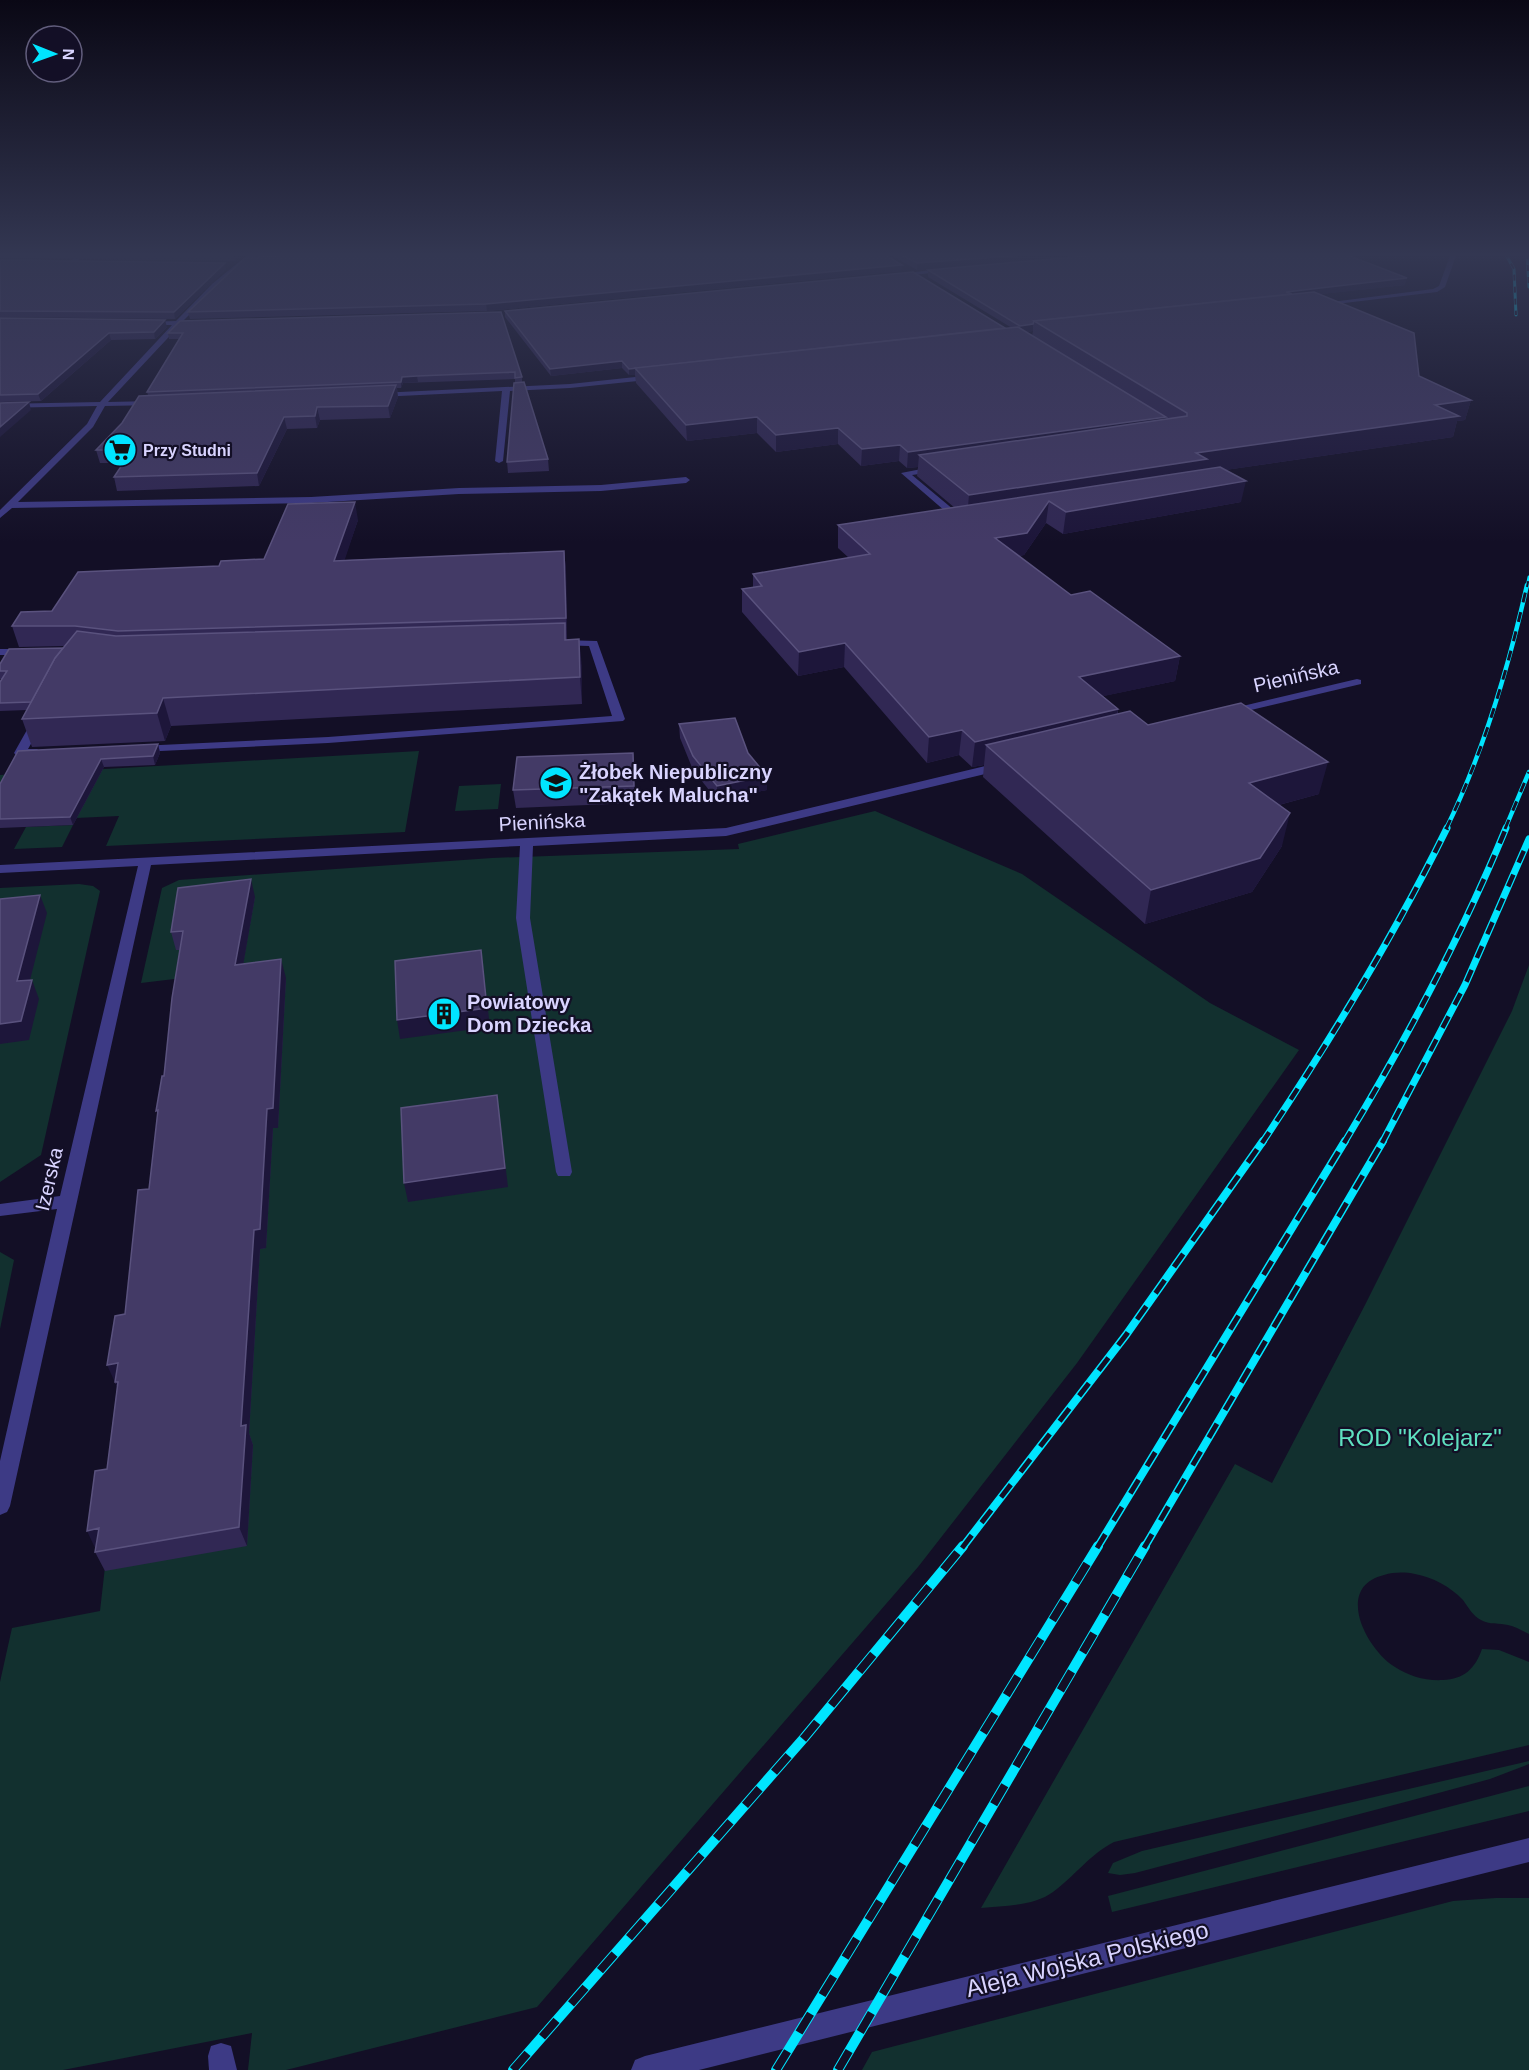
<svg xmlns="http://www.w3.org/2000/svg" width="1529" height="2070" font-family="Arial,sans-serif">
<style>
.green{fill:#12302f}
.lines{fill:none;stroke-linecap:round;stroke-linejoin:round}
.minor{fill:#3d3a85;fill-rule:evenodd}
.rail-far4-casing{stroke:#00e5ff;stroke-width:3}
.rail-far3-casing{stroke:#00e5ff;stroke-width:4.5}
.rail-far2-casing{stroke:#00e5ff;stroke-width:7}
.rail-far1-casing{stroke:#00e5ff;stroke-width:8}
.rail-casing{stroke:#00e5ff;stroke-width:10}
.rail-far4{stroke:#130f26;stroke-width:2;stroke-dasharray:6;stroke-linecap:butt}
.rail-far3{stroke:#130f26;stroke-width:3;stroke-dasharray:10;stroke-linecap:butt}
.rail-far2{stroke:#130f26;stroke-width:4.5;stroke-dasharray:13;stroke-linecap:butt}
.rail-far1{stroke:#130f26;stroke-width:5;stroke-dasharray:16;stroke-linecap:butt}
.rail{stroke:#130f26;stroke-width:8;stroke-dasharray:22;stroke-linecap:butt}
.wall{fill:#312854;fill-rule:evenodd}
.shaded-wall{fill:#1d163a}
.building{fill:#433a66;stroke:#5a527e;stroke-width:1.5}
.labels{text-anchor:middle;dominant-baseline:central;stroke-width:4.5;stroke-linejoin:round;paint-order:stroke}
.far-poi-label{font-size:16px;font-weight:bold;fill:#d9d4ff;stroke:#130f26;text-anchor:start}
.street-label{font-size:20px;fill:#d9d4ff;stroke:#130f26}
.poi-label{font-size:20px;font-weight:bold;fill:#d9d4ff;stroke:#130f26;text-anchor:start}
.near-park-label{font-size:24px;fill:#5fe0c0;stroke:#130f26}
.near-street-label{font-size:24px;fill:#d9d4ff;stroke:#130f26}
</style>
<rect width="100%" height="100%" fill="#130f26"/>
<g class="green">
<path d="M419 751 405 832 106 846 119 816 76 818 0 797V775Z"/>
<path d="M501 784 498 809 455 811 459 786Z"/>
<path d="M875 811 1022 874 1210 1003 1299 1050 1077 1363 918 1567 537 2007 286 2070H248L252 2033 63 2070H0V1682L12 1628 100 1611 126 1382 115 1384 191 977 141 983 162 888 179 880 492 858 739 849 738 844Z"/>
<path d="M73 825 62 847 14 849 26 827Z"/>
<path d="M79 884 93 886 100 891 41 1155 0 1182V888Z"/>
<path d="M1529 965V1634C1522 1631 1515 1626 1508 1625 1500 1623 1489 1625 1481 1620 1473 1616 1468 1607 1463 1600 1451 1587 1432 1577 1415 1574 1405 1572 1394 1572 1384 1575 1334 1587 1366 1649 1395 1667 1409 1676 1425 1681 1443 1680 1464 1679 1475 1669 1482 1649L1499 1650 1529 1662V1745L1114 1842C1089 1855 1075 1876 1053 1892 1034 1906 1004 1906 981 1908L1235 1464 1272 1483 1365 1305 1512 1011Z"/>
<path d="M0 1252 14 1260 0 1329Z"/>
<path d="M1529 1761V1764L1490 1779 1409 1801 1135 1873 1120 1875 1108 1873 1113 1863 1142 1851Z"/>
<path d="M1529 1786V1811L1112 1912 1108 1896Z"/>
<path d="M1496 1898H1529V2070H862L872 2052 1453 1901Z"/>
</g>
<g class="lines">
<g class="minor">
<path d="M83 253H89L72 264H68V262Z"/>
<path d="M250 253H256L217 287 183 321H199L201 324 180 325 108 402 154 401H157V405L105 406 93 427 18 502 311 497 459 488 601 485 686 477 690 480 686 483 601 491 459 494 311 503 12 508 0 518V510L87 424 97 406 0 408V404L100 402 172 325H148L146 322 176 321 212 284Z"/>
<path d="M1451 253H1457L1445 287 1437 292 1319 306 1316 304 1433 289 1439 286Z"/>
<path d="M946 268 948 271 896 277 893 275Z"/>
<path d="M654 375 657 379 570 388 510 391 503 461 499 463 495 461 502 391 379 397 375 395 379 393 570 384Z"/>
<path d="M937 466 941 469 940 471 912 475 966 520V524H960L901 473Z"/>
<path d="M560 640 597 641 625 719 623 721 328 743 139 752 133 749 139 746 328 737 612 716 589 646 556 645V641Z"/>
<path d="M0 649H27L32 652 27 655H0Z"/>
<path d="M1357 679 1361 680V684L1230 715 1224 712 1226 710Z"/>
<path d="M38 718 44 721 28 749H37L43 753 37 757 16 755 14 753 32 721Z"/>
<path d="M1002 762 1006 763V769L726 836 533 846 530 918 572 1172 570 1176H558L556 1172 516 918 520 846 151 865 10 1506 7 1512 0 1515V1461L57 1209 0 1216V1204L60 1196 138 866 0 873V865L726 828Z"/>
<path d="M1529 1838V1862L699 2070H631L635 2060 645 2056Z"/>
<path d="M221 2043 231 2046 237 2070H209L208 2056 211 2046Z"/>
</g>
<defs>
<g id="rail-far4">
<path d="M1505 253 1514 269 1516 315"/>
<path d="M1527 253 1529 287"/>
<path d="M1527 587 1529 577"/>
</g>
<g id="rail-far3">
<path d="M1446 829C1484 751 1508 670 1527 585"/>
<path d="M1505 829 1529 772"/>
</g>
<g id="rail-far2">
<path d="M1262 1143C1330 1041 1393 938 1447 828"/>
<path d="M1344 1143C1405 1042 1461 937 1506 828"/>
<path d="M1382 1143 1465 985 1529 839"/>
</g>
<g id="rail-far1">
<path d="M962 1548 1126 1335 1263 1141"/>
<path d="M1097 1548 1345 1141"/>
<path d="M1144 1548 1383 1141"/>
</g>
<g id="rail">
<path d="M513 2070 804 1738 963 1546"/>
<path d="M776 2070 1098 1546"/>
<path d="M838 2070 1145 1546"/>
</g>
</defs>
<use href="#rail-far4" class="rail-far4-casing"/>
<use href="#rail-far3" class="rail-far3-casing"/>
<use href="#rail-far2" class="rail-far2-casing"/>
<use href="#rail-far1" class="rail-far1-casing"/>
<use href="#rail" class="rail-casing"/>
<use href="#rail-far4" class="rail-far4"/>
<use href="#rail-far3" class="rail-far3"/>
<use href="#rail-far2" class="rail-far2"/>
<use href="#rail-far1" class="rail-far1"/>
<use href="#rail" class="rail"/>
</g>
<g class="wall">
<path d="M0 253H247L235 261 0 258Z"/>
<path d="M256 253H882L901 271 487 311 190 319 188 312 309 253 257 255Z"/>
<path d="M887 253H1342L1405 285 1320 294 1419 376 1471 400 1465 420 1457 421 1453 437 1225 470 1241 502 1063 534 1046 523 1024 555 1019 556 1071 595 1180 656 1175 681 1103 696 1118 709V714L1148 725 1319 794 1279 805 1282 846 1252 892 1145 924 983 777 984 765 972 767 959 755 927 763 844 667 798 676 742 612V589L753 587V574L849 558 838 548V525L955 508 917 476 918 467 907 468 899 461 861 466 838 444 776 452 757 433 687 441 636 383 635 375H629L622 368 551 376 505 317V311L1005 329 1012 328 928 277V270L1065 258 917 270ZM1033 331 1032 336 1026 332Z"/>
<path d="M0 260 226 269 175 319 0 317Z"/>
<path d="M501 312 522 377V382L548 459 549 471 508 473 507 462 515 383V379L403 383 401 388H397L398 397 390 418 320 420 317 428 287 429 259 486 117 491 114 477 123 463H100L96 450 148 395 147 392 179 339H169L168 333Z"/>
<path d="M0 318 167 327 155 339 111 340 41 401 0 402Z"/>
<path d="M358 520 344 560 564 551 566 570 567 640 582 666V704L171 726 165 741 32 747 22 719 27 710 0 711V682L2 679H0V664L63 648 65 646 19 647 12 626 52 611 219 566 264 559Z"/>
<path d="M679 724 767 790 717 800 693 770 680 738Z"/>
<path d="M158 744 160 753 155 765 104 767 73 825 0 828V784Z"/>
<path d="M633 753 635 803 516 808 513 790Z"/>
<path d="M255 897 243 964 286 978 278 1128H273L266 1248 260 1249 249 1433 253 1445 247 1546 105 1571 95 1552 107 1469 117 1387 116 1384H115L125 1314 149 1189 180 950H176L171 932Z"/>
</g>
<g class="shaded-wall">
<path d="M237 253H247L235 261 234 254Z"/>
<path d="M1050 253H1126L917 270V263Z"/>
<path d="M225 263 226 269 175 319 174 312Z"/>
<path d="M902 265 901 271 487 311 486 304Z"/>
<path d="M1407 278 1405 285 1295 297 1286 292Z"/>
<path d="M165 320 167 327 155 339 154 332Z"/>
<path d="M1033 324V331L1020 333V326Z"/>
<path d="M1005 328 635 368V375H629V369Z"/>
<path d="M109 333 111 340 41 401 38 394Z"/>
<path d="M622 361V368L551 376 550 369Z"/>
<path d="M417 376 418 382 403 383 401 388V382L402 377Z"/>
<path d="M396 385 398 397 390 418 388 406Z"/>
<path d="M1471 400 1465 420 1457 421 1453 437 1205 473 1049 501 1046 523 1024 555 993 561 967 518 969 495 1196 453 1435 405Z"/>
<path d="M29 402 31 410 0 437V427Z"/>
<path d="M317 407 320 420 317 428 315 416Z"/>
<path d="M284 417 287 429 259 486 257 473Z"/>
<path d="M757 417V433L687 441 686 425Z"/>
<path d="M1166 417 1164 433 919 455 918 467 907 468 908 452Z"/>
<path d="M838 428V444L776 452V435Z"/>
<path d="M900 445 899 461 861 466 862 449Z"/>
<path d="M1246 481 1241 502 1063 534 1066 512Z"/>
<path d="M355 502 358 520 338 580 334 561Z"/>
<path d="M564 551 566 570 567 639 566 618Z"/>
<path d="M579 639 582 666V704L580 677Z"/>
<path d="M845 643 844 667 798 676 799 652Z"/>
<path d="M1180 656 1175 681 1076 702 1079 677Z"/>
<path d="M163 698 171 726 165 741 157 713Z"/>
<path d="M1118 709 1114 734 986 745 984 765 972 767 975 742Z"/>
<path d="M962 730 959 755 927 763 929 737Z"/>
<path d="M158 744 160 753 155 765 153 756Z"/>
<path d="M633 753 634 770 635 803 634 786Z"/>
<path d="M101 759 104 767 73 825 70 817Z"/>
<path d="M1328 762 1319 794 1241 815 1249 783Z"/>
<path d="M767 776V790L717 800V786Z"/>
<path d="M1290 813 1282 846 1252 892 1145 924 1151 890Z"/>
<path d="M251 879 255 897 240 983 235 965Z"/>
<path d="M40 895 47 913 25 1000 17 981Z"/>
<path d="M481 950 490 1027 400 1039 397 1020Z"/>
<path d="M281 959 286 978 278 1128H273L266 1248 260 1249 249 1433 253 1445 247 1546 239 1527 241 1426 254 1230 267 1109Z"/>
<path d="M32 980 39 999 29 1040 0 1044V1024Z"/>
<path d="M497 1095 508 1187 408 1202 404 1183Z"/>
<path d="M118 1363 124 1402 107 1365Z"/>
<path d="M99 1528 96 1550 87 1531Z"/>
</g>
<g class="building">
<path d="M82 253H237L234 254Z"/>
<path d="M319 253H882L902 265 486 304 188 312 245 258Z"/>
<path d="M898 253H1050L917 263Z"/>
<path d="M1119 253H1342L1407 278 1286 292 1292 294 1034 321 1033 324 1020 326 928 270Z"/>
<path d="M0 260 225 263 174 312 0 311Z"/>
<path d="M913 272 1005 328 629 369 622 361 550 369 505 311Z"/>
<path d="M1314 292 1414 333 1419 376 1471 400 1435 405 1459 416 1196 453 1207 459 969 495 919 455 1187 416V413L1034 321Z"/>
<path d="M501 312 522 377 515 378V372L417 376 402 377 401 382 147 392 183 333H168L180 321Z"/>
<path d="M0 318 165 320 154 332 109 333 38 394 0 395Z"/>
<path d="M1018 327 1166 417 908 452 900 445 862 449 838 428 776 435 757 417 686 425 635 368Z"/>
<path d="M524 382 548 459 507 462 514 383Z"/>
<path d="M396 385 388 406 317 407 315 416 284 417 257 473 114 477 132 450H96L122 423 139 396Z"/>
<path d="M29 402 0 427V403Z"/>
<path d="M1220 467 1246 481 1066 512 1049 501 1027 533 995 538 1071 595 1090 591 1180 656 1079 677 1118 709 975 742 962 730 929 737 845 643 799 652 742 589 762 586 753 574 870 554 838 525Z"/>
<path d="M355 502 334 561 564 551 566 618 118 631 75 626H12L21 612 52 611 78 572 219 566 221 561 264 559 288 504Z"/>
<path d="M565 623V640L579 639 580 677 163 698 157 713 22 719 55 658 77 631 116 636Z"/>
<path d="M63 648 55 658 31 702 0 703V682L7 671H0V664L9 649Z"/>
<path d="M1241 703 1328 762 1249 783 1290 813 1260 858 1151 890 986 745 1130 711 1148 725Z"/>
<path d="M735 718 748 753 767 776 717 786 693 756 679 724Z"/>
<path d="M158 744 153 756 101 759 70 817 0 819V784L18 751Z"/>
<path d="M633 753 634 786 513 790 517 757Z"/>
<path d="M251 879 235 965 281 959 273 1108 267 1109 260 1229 254 1230 241 1426 246 1425 239 1527 95 1552 99 1528 87 1531 95 1471 107 1469 118 1382H115L118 1363 107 1365 115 1316 125 1314 138 1190 149 1189 158 1110 156 1111 162 1076H164L172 998 183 931 171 932 178 888Z"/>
<path d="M40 895 17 981 32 980 21 1021 0 1024V899Z"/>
<path d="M481 950 487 1008 397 1020 395 961Z"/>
<path d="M497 1095 505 1168 404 1183 401 1108Z"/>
</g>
<linearGradient id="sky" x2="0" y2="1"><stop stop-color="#0a0815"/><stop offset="0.47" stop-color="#333752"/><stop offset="1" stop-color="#333752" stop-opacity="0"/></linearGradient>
<rect width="1529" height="542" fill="url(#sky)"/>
<defs>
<symbol id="supermarket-disc" viewBox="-11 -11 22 22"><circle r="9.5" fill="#00e5ff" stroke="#130f26"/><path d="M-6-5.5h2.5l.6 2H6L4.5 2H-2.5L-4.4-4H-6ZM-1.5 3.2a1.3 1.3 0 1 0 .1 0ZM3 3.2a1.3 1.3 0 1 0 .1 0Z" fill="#111"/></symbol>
<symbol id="school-disc" viewBox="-11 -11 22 22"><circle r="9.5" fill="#00e5ff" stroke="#130f26"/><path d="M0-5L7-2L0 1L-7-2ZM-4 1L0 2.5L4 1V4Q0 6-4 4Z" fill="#111"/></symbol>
<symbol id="building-disc" viewBox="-11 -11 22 22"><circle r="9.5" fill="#00e5ff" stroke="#130f26"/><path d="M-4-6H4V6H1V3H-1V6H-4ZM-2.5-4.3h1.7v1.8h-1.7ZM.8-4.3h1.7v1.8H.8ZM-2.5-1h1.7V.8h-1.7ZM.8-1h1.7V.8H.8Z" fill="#111"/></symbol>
</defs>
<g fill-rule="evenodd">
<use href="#supermarket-disc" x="101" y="431" width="38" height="38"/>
<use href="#school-disc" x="537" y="764" width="38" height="38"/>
<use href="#building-disc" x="425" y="995" width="38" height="38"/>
</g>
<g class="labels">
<g class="far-poi-label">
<text x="143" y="450">Przy Studni</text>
</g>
<g class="street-label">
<text transform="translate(1296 676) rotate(-13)">Pienińska</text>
<text transform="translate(542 822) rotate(-3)">Pienińska</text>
<text transform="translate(49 1179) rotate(-77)">Izerska</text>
</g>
<g class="poi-label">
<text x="579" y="772">Żłobek Niepubliczny<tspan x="579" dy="23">"Zakątek Malucha"</tspan></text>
<text x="467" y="1002">Powiatowy<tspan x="467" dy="23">Dom Dziecka</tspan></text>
</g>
<g class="near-park-label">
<text x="1420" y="1437">ROD "Kolejarz"</text>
</g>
<g class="near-street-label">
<text transform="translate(1087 1959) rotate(-14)">Aleja Wojska Polskiego</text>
</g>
</g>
<g transform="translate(54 54) rotate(91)"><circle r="28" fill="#130f26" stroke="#625e7d" stroke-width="1.5"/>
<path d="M0-4.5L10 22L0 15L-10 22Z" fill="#00e5ff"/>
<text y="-9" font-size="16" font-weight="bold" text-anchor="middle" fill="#d9d4ff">N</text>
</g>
</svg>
